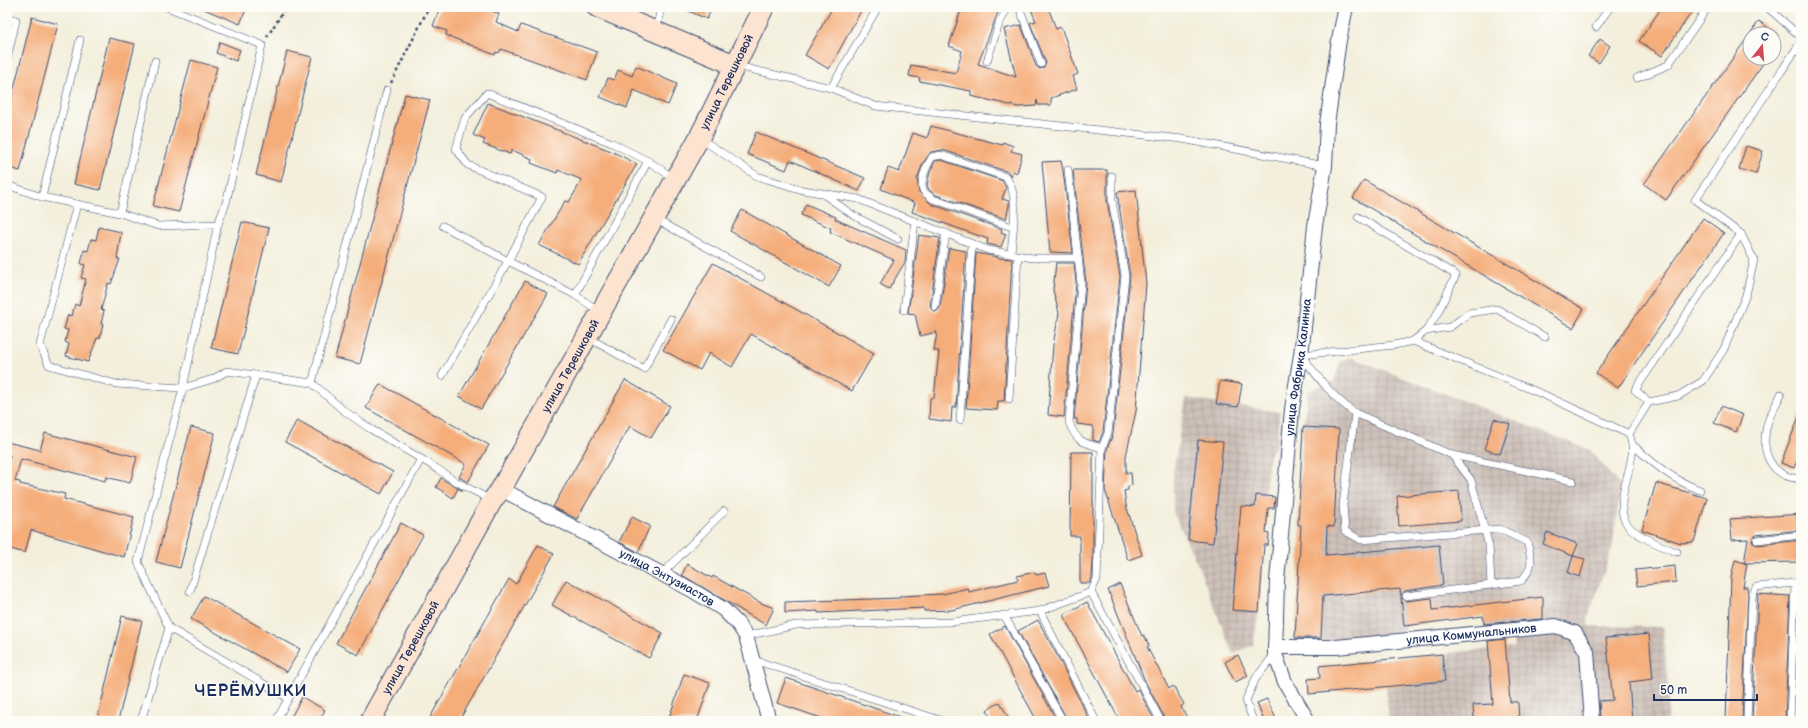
<svg xmlns="http://www.w3.org/2000/svg" width="1808" height="728" font-family="'Balsamiq Sans',sans-serif">
<style>
.industrial{fill:url(#industrial-grid)}
.building{fill:#f5ad7a}
.lines{fill:none;stroke-linecap:round;stroke-linejoin:round}
.lane-casing{stroke:#3b4c71;stroke-width:8}
.street-casing{stroke:#3b4c71;stroke-width:16}
.secondary-casing{stroke:#3b4c71;stroke-width:22}
.path{stroke:#3b4c71;stroke-width:2.5;stroke-dasharray:3 3;stroke-linecap:butt}
.lane{stroke:#fff;stroke-width:7}
.street{stroke:#fff;stroke-width:14}
.secondary{stroke:#fde4d1;stroke-width:20}
.labels{text-anchor:middle;dominant-baseline:central;stroke-width:3;stroke-linejoin:round;paint-order:stroke}
.street-label{font-size:12px;fill:#1b2f5e;stroke:#fdfcf7}
.district-label{font-size:16px;font-weight:bold;letter-spacing:1px;fill:#1b2f5e;stroke:#fdfcf7}
</style>
<defs>
<pattern id="industrial-grid" width="8" height="8" patternUnits="userSpaceOnUse"><rect width="8" height="8" fill="#cec1b9"/><path d="M0 4h8M4 0v8" fill="none" stroke="#b0a6a1"/></pattern>
</defs>
<rect width="100%" height="100%" fill="#fdfcf7"/>
<filter id="ink" filterUnits="userSpaceOnUse"><feTurbulence type="fractalNoise" baseFrequency=".025" numOctaves="2"/><feDisplacementMap in="SourceGraphic" scale="8" xChannelSelector="R" yChannelSelector="G"/><feConvolveMatrix kernelMatrix="1 2 1 2 8 2 1 2 1" color-interpolation-filters="sRGB"/></filter>
<filter id="wash" filterUnits="userSpaceOnUse"><feTurbulence type="fractalNoise" baseFrequency=".012" numOctaves="4" result="noise"/><feDisplacementMap in="SourceGraphic" scale="16" xChannelSelector="R" yChannelSelector="G"/><feGaussianBlur stdDeviation="0.9" result="paint"/><feColorMatrix in="noise" values="0 0 0 0 0 0 0 0 0 0 0 0 0 0 0 0 0 1.4 0 .05"/><feComposite in="paint" operator="in"/></filter>
<g filter="url(#wash)">
<rect width="100%" height="100%" fill="#f3efdc"/>
<g class="industrial">
<path d="M1350 357 1590 450 1621 487 1612 549 1588 618V626L1663 627 1669 700 1667 721H1389L1384 659 1514 647 1512 637 1485 630 1483 616 1405 626 1401 636 1321 642 1295 641 1301 525H1298L1303 427 1308 391 1334 381 1340 362Z"/>
<path d="M1186 398 1280 412 1276 446 1269 455 1265 496 1275 497 1274 508H1268L1266 533 1269 534 1268 545H1264L1259 612 1253 645 1233 654 1197 563 1173 512V472Z"/>
</g>
<g id="blocks">
<g class="building">
<path d="M199 7H247L240 24Z"/>
<path d="M440 7H486V9L499 14 496 22 518 32 521 25 597 52 587 80 501 49 499 53 496 52 495 55 446 35 447 31 433 26Z"/>
<path d="M679 7H712L707 19Z"/>
<path d="M833 7H863L829 69 805 55Z"/>
<path d="M962 7H1000L978 64 1016 77 1004 29 1021 25 1036 66 1040 69 1043 68 1046 63 1030 23 1036 21 1030 7H1048L1056 29 1061 27 1078 74 1073 76 1077 89 1051 98V105H1038L1037 100 1036 106 1018 107 971 96V91L919 81 920 78 909 76 911 65 956 73 962 51 949 46Z"/>
<path d="M1662 7H1695L1662 56 1639 41Z"/>
<path d="M32 17 58 24 20 171 7 167V116Z"/>
<path d="M1759 21 1777 34H1750V58H1767L1666 200 1644 184Z"/>
<path d="M109 38 135 44 100 190 74 184Z"/>
<path d="M1600 39 1610 46 1599 63 1588 56Z"/>
<path d="M220 42 240 50 236 61 216 53Z"/>
<path d="M287 51 312 57 281 182 256 175Z"/>
<path d="M191 60 217 67 179 212 153 206Z"/>
<path d="M636 66 677 84 668 105 634 90 627 108 600 97 608 78 614 80 618 70 632 76Z"/>
<path d="M405 94 430 100 360 364 335 358Z"/>
<path d="M488 103 611 151 637 164 578 264 539 245 565 201 569 202 582 180 558 170 557 173 531 163 532 159 512 150 510 154 483 144 485 140 473 135Z"/>
<path d="M931 126 1002 145 1003 142 1013 146 1011 151 1022 154 1017 173 1013 171 1011 176 1008 172 943 150 931 152 923 163 917 179 919 192 931 204 1002 229 1001 232 1006 234 1001 247 987 244 988 239 912 212 915 203 881 189 888 168 899 172 913 133 927 138Z"/>
<path d="M756 132 865 178 859 191 790 160 786 170 747 154Z"/>
<path d="M1746 146 1763 151 1756 174 1739 169Z"/>
<path d="M941 160 1003 181 1006 188 1002 199 1009 201V205L1006 219 936 195 929 190 927 185 930 172 935 161Z"/>
<path d="M1061 161 1063 170 1073 253 1050 252 1042 162Z"/>
<path d="M1073 170H1107V201L1120 276 1103 432 1099 442 1093 440V426L1077 424V419H1074L1086 283Z"/>
<path d="M1364 180 1584 309 1573 328 1353 198Z"/>
<path d="M1136 190 1146 284 1136 411 1126 456V473H1131L1132 485 1128 486V490L1124 491 1126 505 1142 555 1128 560 1105 490 1107 449 1113 434 1130 276 1117 192Z"/>
<path d="M806 204 836 217 835 219 906 250 905 262 889 289 880 284 894 260 830 232 831 228 801 215Z"/>
<path d="M742 210 841 266 829 287 730 231Z"/>
<path d="M1703 218 1724 233 1618 388 1596 373Z"/>
<path d="M242 222 269 228 238 354 211 348Z"/>
<path d="M99 227 121 232 117 259H120L111 284 108 283 101 310 104 311 101 324H103L100 338H97L88 362 66 356 69 344 65 342 68 330 64 329 68 315 72 316 75 304 79 306 86 279 81 278 85 265 81 264 84 250 88 251 91 239 96 240Z"/>
<path d="M919 235 940 238 930 306 934 312 937 311 940 308 949 248 966 251 956 407H952L951 422 929 419 930 398H934L939 351H934L937 332 920 336 915 314 908 313Z"/>
<path d="M976 253 998 257 997 258 1012 259 1004 401H998L997 410 966 408Z"/>
<path d="M713 263 874 353 852 391 751 334 732 367 709 353 700 370 663 350Z"/>
<path d="M1056 263H1074L1076 283 1064 417 1048 415 1053 345 1059 313 1053 290Z"/>
<path d="M525 281 548 294 481 409 459 396Z"/>
<path d="M625 380 670 406 651 438 630 426 577 519 553 507Z"/>
<path d="M1220 381 1242 384 1238 407 1216 404Z"/>
<path d="M380 384 489 445 468 482 459 477 466 464 366 408Z"/>
<path d="M1721 406 1743 415 1736 432 1714 423Z"/>
<path d="M1800 414 1801 451 1794 468 1781 463Z"/>
<path d="M1494 419 1510 424 1500 454 1484 449Z"/>
<path d="M297 420 393 472 381 494 285 442Z"/>
<path d="M191 427 215 433 180 568 156 562Z"/>
<path d="M1303 427 1339 429 1334 527 1327 526 1326 555 1439 545 1443 585 1405 591 1401 596 1400 589 1323 596 1321 638H1295L1301 525H1298Z"/>
<path d="M45 433 137 457 130 483 106 477 105 481 21 459 15 481 20 482V484L65 494 64 499 134 517 124 557 31 530 25 553 7 548V468L10 455H7V442L40 450Z"/>
<path d="M1198 440 1223 442 1213 543 1188 540Z"/>
<path d="M1071 452H1093V562L1092 578 1090 583H1080V536H1070Z"/>
<path d="M441 478 452 485 463 491 458 488 453 498 436 487Z"/>
<path d="M1656 483 1707 498 1694 542 1681 543 1642 530Z"/>
<path d="M1459 491 1461 521 1399 526 1397 496Z"/>
<path d="M1256 495 1275 497 1274 508H1268L1266 533 1269 534 1268 545H1264L1259 612 1232 610 1241 506 1255 507Z"/>
<path d="M1801 514V530L1756 535 1752 540 1753 543 1758 545 1801 540V562L1744 563 1748 539 1732 540 1730 519Z"/>
<path d="M632 517 650 526 638 552 619 542Z"/>
<path d="M401 523 423 535 358 655 336 643Z"/>
<path d="M1547 532 1578 544 1573 556 1543 544Z"/>
<path d="M538 545 554 554 459 721H428L509 579 516 584Z"/>
<path d="M1573 556 1585 559 1580 577 1568 573Z"/>
<path d="M1735 560 1747 564 1743 587H1747L1748 594 1742 721H1726L1731 578Z"/>
<path d="M687 564 712 578 713 576 761 603 774 608 766 625 682 575Z"/>
<path d="M1675 566 1676 582 1637 586 1635 570Z"/>
<path d="M1035 572 1036 575 1045 573 1049 586 952 610 924 611V608L818 613V611L785 613V602L900 598V596L943 594 968 588 969 592 1018 580 1017 576Z"/>
<path d="M566 580 663 633 649 658 552 605Z"/>
<path d="M1120 584 1142 636 1144 635 1149 646 1147 647 1169 689 1173 686 1184 704 1181 707 1189 721H1166L1145 681 1108 590Z"/>
<path d="M1758 594 1790 596 1785 721H1752Z"/>
<path d="M204 596 300 649 287 672 191 619Z"/>
<path d="M1401 597 1406 601 1432 598 1433 610 1543 597V619L1484 624 1483 616 1404 626Z"/>
<path d="M1087 602 1135 691 1138 689 1155 721H1120L1063 615Z"/>
<path d="M122 616 142 621 118 721H97Z"/>
<path d="M1038 620 1061 663 1090 721H1068L1018 631Z"/>
<path d="M1005 626 1057 721H1037L990 634Z"/>
<path d="M1649 634 1653 679 1629 682 1632 721H1600L1599 701 1613 700 1606 638Z"/>
<path d="M1505 639 1510 702H1518L1519 721H1474L1473 705 1493 704 1488 641Z"/>
<path d="M1442 654 1445 681 1309 694 1308 679 1320 678 1319 666Z"/>
<path d="M1238 655 1248 676 1235 682 1225 662Z"/>
<path d="M684 674 710 683 697 721H668Z"/>
<path d="M786 678 906 719 905 721H830L777 703Z"/>
<path d="M302 697 325 710 319 721H289Z"/>
<path d="M1267 699 1277 721H1264L1257 703Z"/>
<path d="M1000 702 1010 721H992L987 710Z"/>
</g>
</g>
</g>
<g filter="url(#ink)">
<use href="#blocks" fill-opacity="0" stroke="#3b4c71" stroke-width="1"/>
<g class="lines">
<defs>
<g id="lane">
<path d="M1019 7 1041 64"/>
<path d="M1767 7 1801 37"/>
<path d="M7 17 16 20 7 59"/>
<path d="M1596 27 1610 7"/>
<path d="M656 31 661 7"/>
<path d="M80 40 42 197 120 213"/>
<path d="M155 61 120 213 158 226 218 224 226 203 262 45 167 7"/>
<path d="M987 61 999 24 1008 7"/>
<path d="M737 66 831 88 875 106 1182 139 1325 166"/>
<path d="M1637 78 1668 65 1708 7"/>
<path d="M831 88 878 7"/>
<path d="M701 139 757 176 803 190 858 199 988 250 1033 258H1078"/>
<path d="M648 161 675 179"/>
<path d="M1068 170 1081 283 1069 422C1076 442 1084 443 1102 448"/>
<path d="M7 185 42 197"/>
<path d="M823 194 853 215 898 239"/>
<path d="M77 204 40 345 49 365 116 384 183 388 218 224"/>
<path d="M655 219 761 277"/>
<path d="M443 226 508 261 542 197 468 165 456 149 465 118 487 93 612 143 648 161 575 295"/>
<path d="M1011 254C1012 230 1021 198 1006 177L941 155 932 157C927 165 917 185 925 193 927 195 931 197 933 199L1012 227"/>
<path d="M935 307 946 233"/>
<path d="M904 310 915 221"/>
<path d="M1426 331 1450 327 1469 313 1497 309 1545 337"/>
<path d="M587 337 644 369 671 319"/>
<path d="M1413 341 1542 394 1629 434C1635 450 1632 454 1629 470 1625 484 1618 507 1625 521 1631 535 1664 547 1677 552"/>
<path d="M1301 355C1317 376 1333 398 1355 413L1452 455 1573 481"/>
<path d="M1301 355 1394 345 1413 341 1426 331 1437 314 1456 275 1358 217"/>
<path d="M442 376 508 261 575 295 599 311"/>
<path d="M312 383 343 410 369 428 433 466 455 481 491 500"/>
<path d="M1781 394C1777 404 1769 415 1767 425 1760 453 1771 477 1801 479"/>
<path d="M1009 399 1018 256"/>
<path d="M1649 402 1678 396 1703 381 1724 349 1746 295 1754 260 1741 234"/>
<path d="M1355 413 1343 505 1345 531 1361 540 1500 529 1527 542C1532 560 1534 567 1521 581L1406 596"/>
<path d="M960 420 972 244"/>
<path d="M1629 434 1649 402 1635 390 1741 234 1695 200 1801 42"/>
<path d="M1634 446C1655 465 1673 480 1700 490"/>
<path d="M1452 455 1471 480 1489 546 1491 585"/>
<path d="M1757 540 1801 535"/>
<path d="M662 574 724 511"/>
<path d="M190 591 256 375"/>
<path d="M1091 592 1161 721"/>
<path d="M1040 611 1096 721"/>
<path d="M1004 615 1063 721"/>
<path d="M746 636 796 625 951 622 1040 611 1091 592 1097 579 1102 448 1108 433 1125 276 1112 200V176"/>
<path d="M754 660 943 721"/>
<path d="M288 698 169 628 138 562 183 388 213 379 227 371 312 383 387 90"/>
<path d="M141 721 169 628"/>
<path d="M276 721 421 459"/>
<path d="M1253 721 1246 700 1256 678 1275 654"/>
<path d="M1747 721 1752 597 1756 587 1795 583 1801 580"/>
<path d="M1790 721 1795 583"/>
<path d="M1801 721V716"/>
</g>
<g id="street">
<path id="s1" d="M501 489 692 590 723 609 738 624 746 636 769 721"/>
<path id="s2" d="M1275 647H1336L1556 626 1575 633 1587 652 1592 721"/>
<path id="s3" d="M1308 721 1285 682 1275 654 1277 581 1292 409 1301 355 1315 226 1325 166 1327 124 1339 40 1346 7"/>
</g>
<g id="secondary">
<path d="M597 7 735 65"/>
<path id="s4" d="M370 721 492 501 501 489 699 138 764 7"/>
</g>
</defs>
<use href="#lane" class="lane-casing"/>
<use href="#street" class="street-casing"/>
<use href="#secondary" class="secondary-casing"/>
<g class="path">
<path d="M267 37 286 7"/>
<path d="M391 83 429 7"/>
</g>
<use href="#lane" class="lane"/>
<use href="#street" class="street"/>
<use href="#secondary" class="secondary"/>
</g>
</g>
<g class="labels">
<g class="street-label">
<text stroke="none"><textPath href="#s4" startOffset="732">улица Терешковой</textPath></text>
<text stroke="none"><textPath href="#s4" startOffset="408">улица Терешковой</textPath></text>
<text stroke="none"><textPath href="#s3" startOffset="363">улица Фабрика Калиниа</textPath></text>
<text stroke="none"><textPath href="#s1" startOffset="188">улица Энтузиастов</textPath></text>
<text stroke="none"><textPath href="#s2" startOffset="197">улица Коммунальников</textPath></text>
<text stroke="none"><textPath href="#s4" startOffset="84">улица Терешковой</textPath></text>
</g>
<g class="district-label">
<text x="251" y="691">ЧЕРЁМУШКИ</text>
</g>
</g>
<rect width="1808" height="728" fill="none" stroke="#fdfcf7" stroke-width="24"/>
<g transform="translate(1762 46) rotate(17)"><circle r="19" fill="#fdfcf7" stroke="#a3aaba"/>
<path d="M0-3L7 15L0 10L-7 15Z" fill="#d1495b"/>
<text y="-6" font-size="11" font-weight="bold" text-anchor="middle" fill="#1b2f5e">С</text>
</g>
<path d="M1654 694v6h103v-6" fill="none" stroke="#1b2f5e" stroke-width="2"/>
<text x="1660" y="694" font-size="12" fill="#1b2f5e" stroke="#fdfcf7" stroke-width="3" paint-order="stroke">50 m</text>
</svg>
